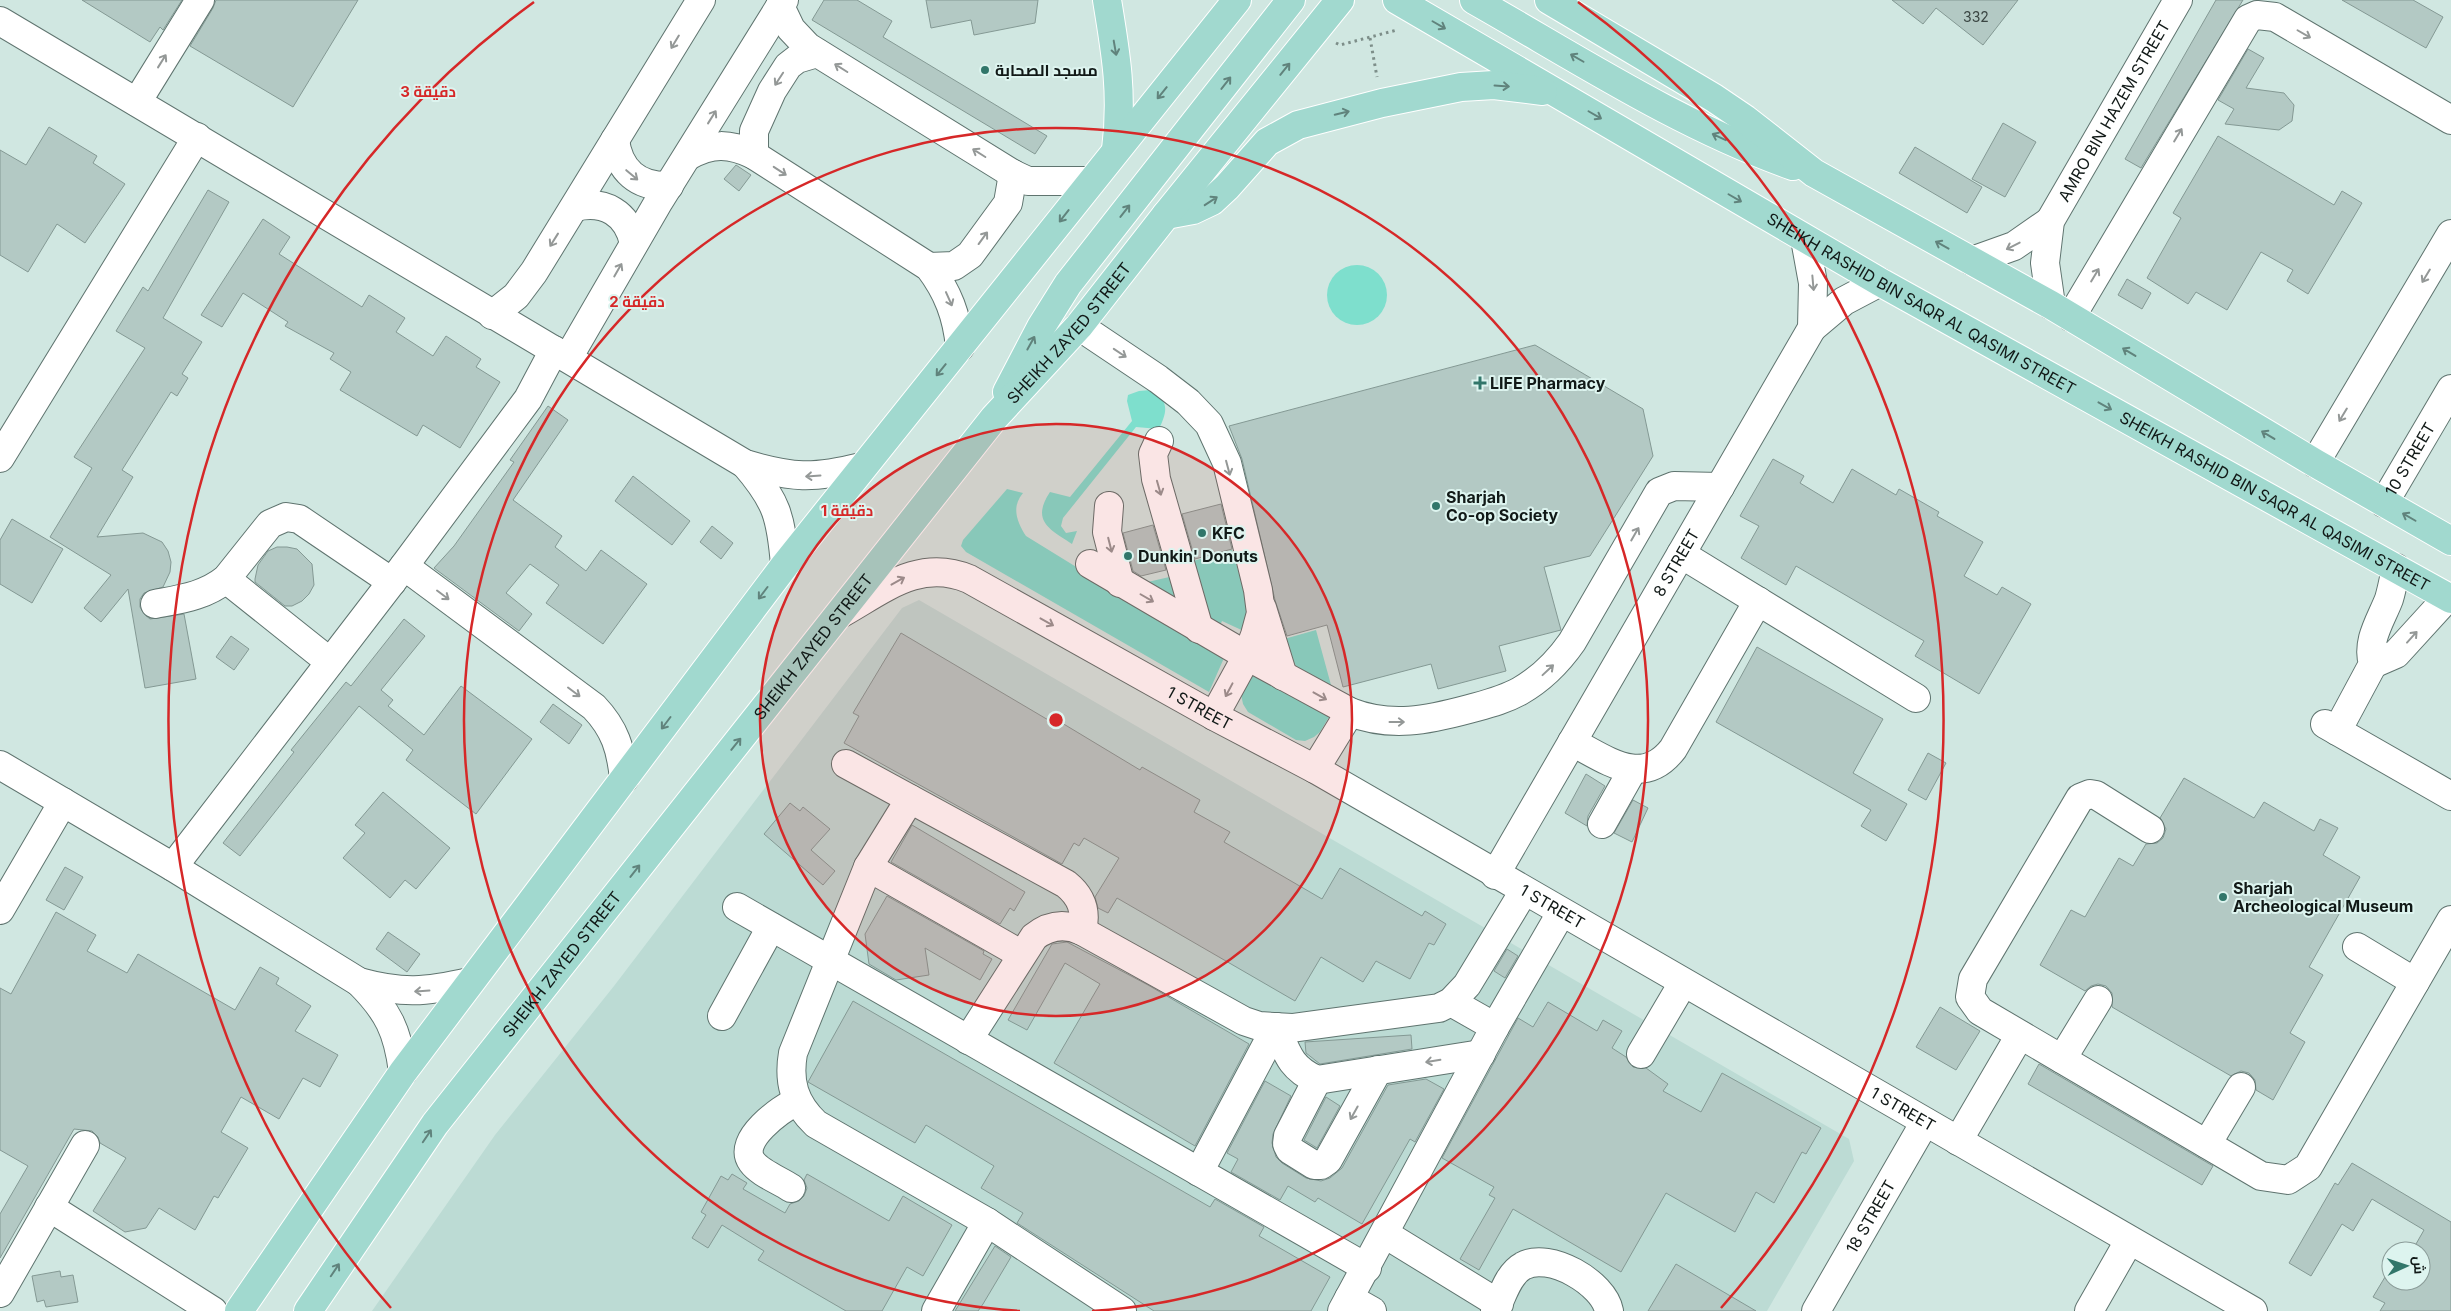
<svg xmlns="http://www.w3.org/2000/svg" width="2451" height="1311" font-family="Inter,Cairo,sans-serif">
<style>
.built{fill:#bcdbd4}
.green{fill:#7edfcd}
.building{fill:#b3c9c4;stroke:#849994}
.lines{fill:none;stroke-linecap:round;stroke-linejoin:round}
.minor-casing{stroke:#5f746f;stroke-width:30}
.major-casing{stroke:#fff;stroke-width:30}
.path{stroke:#7d8e89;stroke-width:3;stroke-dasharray:2.5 4;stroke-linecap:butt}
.minor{stroke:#fff;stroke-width:28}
.major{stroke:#a1d9cf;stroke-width:28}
.oneway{stroke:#60837c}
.oneway2{stroke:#949897}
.ring{fill:none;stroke:#d62828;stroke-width:2.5}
.poi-dot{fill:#31766a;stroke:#ddf4ef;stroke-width:2}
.labels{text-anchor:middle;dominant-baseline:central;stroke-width:4;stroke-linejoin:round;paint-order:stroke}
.number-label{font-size:14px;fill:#3a4542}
.poi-label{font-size:16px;font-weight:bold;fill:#111917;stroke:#ddf4ef;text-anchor:start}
.street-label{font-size:16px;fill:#111917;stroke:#ddf4ef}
.centre{fill:#d62828;stroke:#ddf4ef;stroke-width:2.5}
.ring-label{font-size:15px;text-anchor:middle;font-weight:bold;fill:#d62828;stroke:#ddf4ef;stroke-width:4;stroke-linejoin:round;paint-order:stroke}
</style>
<rect width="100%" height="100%" fill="#d0e7e1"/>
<path class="built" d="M919 600 1849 1139 1854 1161 1767 1311H372L495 1135 614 986 902 608Z"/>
<g class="green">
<circle cx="1357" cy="295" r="30"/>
<path d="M1151 390C1170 401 1167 412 1159 429L1136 427 1063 518 1061 526 1066 533 1077 531 1072 544C1049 529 1031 521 1050 492L1070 497 1132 421 1127 401 1128 395 1139 391Z"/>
<path d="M1007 489 1023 493C1011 507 1017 522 1026 536L1224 658 1209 692 966 552 961 546 963 540Z"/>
<path d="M1232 550 1249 607 1248 633 1222 621 1217 632 1212 628 1186 563Z"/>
<path d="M1178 575 1186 607 1139 584Z"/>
<path d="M1316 630 1334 696C1304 675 1296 675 1284 639Z"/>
<path d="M1255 668 1332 712 1320 732 1314 737 1305 741 1296 740 1248 712 1243 704 1241 694Z"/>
</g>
<g class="building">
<path d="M82 0H182L163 30 160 27 150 42Z"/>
<path d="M216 0H358L293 107 190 46 213 8Z"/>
<path d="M824 0H857L892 21 883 37 1047 136 1035 154 812 20Z"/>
<path d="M926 0H1038L1035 23 974 35 971 20 931 28Z"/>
<path d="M1892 0H2018L1983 45 1936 8 1923 24Z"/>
<path d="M2216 0H2243L2141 168 2125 159Z"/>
<path d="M2342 0H2413L2443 17 2426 48Z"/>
<path d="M2248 49 2264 58 2246 88 2284 93 2294 105 2292 121 2279 130 2225 124 2234 109 2218 100Z"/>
<path d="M2003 123 2036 142 2005 197 1972 179Z"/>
<path d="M49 127 97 156 93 163 125 184 85 243 57 224 28 272 0 255V150L26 165Z"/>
<path d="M2218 136 2334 205 2342 191 2362 203 2308 294 2287 281 2293 270 2261 252 2227 310 2196 292 2188 304 2147 278 2181 218 2173 213Z"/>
<path d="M1915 147 1982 187 1967 213 1899 173Z"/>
<path d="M736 165 751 175 739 191 724 179Z"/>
<path d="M208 190 229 202 163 318 202 342 182 374 188 378 177 396 171 392 122 470 133 477 97 537 143 533 162 542 168 551 171 562 170 572 163 587 144 593 140 599V607L144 614 150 619 184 614 196 679 145 688 128 589 101 622 84 608 111 575 50 537 92 468 74 457 145 348 116 331 143 287 148 291Z"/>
<path d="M263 219 290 237 279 254 362 307 369 295 405 318 396 332 433 356 446 336 481 359 476 367 500 382 460 448 423 425 417 436 340 390 351 372 330 359 334 353 285 326 288 322 243 293 222 327 201 315Z"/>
<path d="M2127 279 2151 293 2142 309 2118 295Z"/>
<path d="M1535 345 1643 409 1653 456 1590 556 1544 567 1561 630 1499 646 1506 671 1438 689 1431 664 1343 687 1327 625 1287 636 1275 600 1242 459 1229 426Z"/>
<path d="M548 406 568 420 513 500 562 536 555 547 586 571 601 550 647 584 603 644 546 603 559 585 530 564 506 593 532 614 519 631 434 568 454 546 514 462 510 460Z"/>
<path d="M1773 459 1804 476 1800 483 1833 503 1852 469 1896 495 1899 489 1939 512 1937 516 1983 542 1964 576 1997 595 2002 587 2031 604 1979 694 1915 656 1924 641 1796 566 1786 585 1741 558 1759 526 1740 516Z"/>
<path d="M633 476 690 521 672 545 615 501Z"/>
<path d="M1221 504 1232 549 1195 559 1182 514Z"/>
<path d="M12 519 63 549 32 603 0 584V540Z"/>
<path d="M1153 525 1166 570 1141 576 1133 571 1123 533Z"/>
<path d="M712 526 733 543 721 559 700 542Z"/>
<path d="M277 547H287L297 549 312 564 314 585 309 594 302 601 292 606H285L255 582V579L258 565 268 551Z"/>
<path d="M404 619 425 636 381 690 393 700 388 706 424 735 461 686 532 739 476 814 406 760 413 750 359 706 240 856 223 843 294 752 291 750 346 682 351 686Z"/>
<path d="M901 633 1055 724 1057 720 1140 770 1142 767 1200 800 1194 812 1230 832 1224 842 1322 899 1340 868 1422 916 1425 911 1446 924 1434 945 1429 943 1410 979 1376 961 1363 982 1321 957 1295 1001 1117 898 1108 913 1098 908 1095 897 1119 858 1084 838 1079 846 1074 843 1062 864 844 743 859 716 853 713Z"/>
<path d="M231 636 249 649 234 670 216 657Z"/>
<path d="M1757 647 1883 719 1853 773 1907 804 1886 841 1861 826 1871 810 1716 722Z"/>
<path d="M553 704 582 725 569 744 540 722Z"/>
<path d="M1928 753 1946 763 1926 800 1908 790Z"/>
<path d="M1586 774 1605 786 1588 816 1587 826 1565 813Z"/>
<path d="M2184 778 2254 818 2264 802 2314 831 2320 819 2338 828 2323 855 2360 877 2309 967 2323 975 2290 1033 2305 1042 2273 1100 2256 1090 2255 1080 2249 1073 2241 1071 2231 1076 2112 1007V993L2106 986 2098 984 2091 986 2085 991 2040 965 2071 910 2085 917 2119 858 2133 866 2146 844 2157 843 2163 838 2166 829 2160 818Z"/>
<path d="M383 792 450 848 416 889 405 880 390 898 343 858 365 833 355 825Z"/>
<path d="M1633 800 1648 808 1632 842 1614 833Z"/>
<path d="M790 803 800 811 803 807 830 829 811 850 835 871 823 885 764 834Z"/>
<path d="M912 825 1025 892 1014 911 1010 908 1000 924 891 862Z"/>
<path d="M65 867 83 877 64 910 46 900Z"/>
<path d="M887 896 984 951 983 954 992 959 980 980 925 948 929 975 896 980 869 964 865 934Z"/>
<path d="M56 912 96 935 87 951 127 973 138 954 235 1010 260 967 279 978 276 984 311 1006 295 1031 338 1055 320 1087 303 1078 279 1119 241 1097 221 1132 248 1148 218 1198 214 1196 195 1230 159 1208 146 1228 125 1232 93 1211 126 1158 100 1143 98 1137 92 1131 74 1129 0 1258V1214L28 1166 0 1150V988L11 994Z"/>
<path d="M388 932 420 954 407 972 376 949Z"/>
<path d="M1067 942 1148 985 1249 1044 1195 1146 1054 1063 1100 984 1065 963 1027 1030 1008 1020 1052 944Z"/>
<path d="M1507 949 1518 956 1505 978 1494 971Z"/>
<path d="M853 1001 1210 1207 1215 1199 1264 1227 1259 1236 1330 1277 1311 1311H1154L1017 1223 1023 1213 981 1188 994 1166 926 1125 915 1143 808 1082Z"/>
<path d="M1548 1002 1597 1031 1603 1020 1622 1031 1612 1048 1626 1057 1633 1067 1646 1068 1668 1084 1663 1091 1701 1112 1722 1073 1821 1128 1806 1154 1802 1152 1774 1203 1756 1192 1735 1232 1666 1193 1621 1272 1513 1209 1479 1270 1460 1259 1495 1198 1489 1195 1494 1187 1442 1158 1518 1018 1533 1027Z"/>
<path d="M1940 1007 1980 1031 1956 1070 1916 1047Z"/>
<path d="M1411 1035 1412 1049 1320 1064 1306 1053 1305 1042Z"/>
<path d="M2039 1064 2213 1166 2202 1185 2028 1084Z"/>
<path d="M1426 1079 1444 1089 1415 1142 1410 1139 1362 1224 1318 1198 1315 1202 1288 1186 1280 1200 1231 1172 1238 1159 1227 1153 1265 1081 1291 1096 1273 1134 1272 1143 1276 1157 1282 1163 1306 1178 1321 1181 1330 1178 1342 1168 1388 1085Z"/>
<path d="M1326 1097 1340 1106 1317 1148 1304 1140Z"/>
<path d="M2352 1163 2451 1222V1311H2380L2385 1303 2373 1297 2385 1277 2395 1282 2421 1281V1251H2412L2424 1230 2372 1199 2353 1231 2342 1224 2311 1276 2289 1263 2335 1183 2338 1185Z"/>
<path d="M732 1174 747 1183 743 1189 785 1213 790 1204 799 1201 804 1196 807 1188 804 1180 807 1174 889 1221 903 1196 952 1225 923 1276 907 1267 882 1311H846L758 1260 764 1251 722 1225 708 1248 692 1238 706 1215 701 1212 721 1176 728 1180Z"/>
<path d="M995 1246 1011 1257 983 1304 978 1311H955Z"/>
<path d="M1676 1264 1756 1311H1648Z"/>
<path d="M60 1271 61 1277 73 1275 78 1302 46 1307 44 1300 37 1302 32 1276Z"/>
</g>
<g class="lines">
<defs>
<g id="minor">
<path d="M780 6 791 29 808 47 1013 174 1028 181H1091"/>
<path d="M0 21 745 464C793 478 812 479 861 467"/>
<path d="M137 102 200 0"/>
<path d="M615 140C619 171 638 187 669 186"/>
<path d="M754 155V131L772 91 788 66 797 59 817 53"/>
<path d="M688 156C712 143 729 143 754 155L929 267C948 292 957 316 960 347"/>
<path d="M575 207C605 200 627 213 634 243"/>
<path d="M1972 261 2014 246 2050 221"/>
<path d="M929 267 954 266 970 255 1008 203 1013 174"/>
<path id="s1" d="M2051 305 2045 263 2050 221 2178 0"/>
<path d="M492 315 516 296 534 272 701 0"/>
<path d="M2071 317 2248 19 2257 15 2275 17 2451 120"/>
<path d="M1079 326 1158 379 1188 402 1209 424 1227 463 1258 590 1261 613 1255 635 1247 656 1214 716"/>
<path d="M1812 328 1844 301 1880 282"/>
<path d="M568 358 659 201 784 0"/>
<path d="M1159 441 1153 454 1156 479 1199 629"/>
<path d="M0 458 197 137"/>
<path d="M2315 463 2451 234"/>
<path d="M745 464C777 501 781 517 785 565"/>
<path id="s2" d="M2384 503 2451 389"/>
<path d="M1109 506 1107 532 1120 583"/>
<path d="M1681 554 1916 698"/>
<path d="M1090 564 1247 656 1350 712C1391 728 1428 720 1469 709 1487 704 1504 700 1520 691 1541 679 1558 662 1572 642L1659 492 1674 486 1720 487"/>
<path d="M404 566 594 707C615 729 621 749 624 779"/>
<path d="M226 579 330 662"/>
<path d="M155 604C181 599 205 596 226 579L270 524 286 517 299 519 392 582"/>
<path d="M1262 608 1283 676"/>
<path id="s3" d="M840 614C883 590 919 558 969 579L1214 716 1315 769 2253 1311"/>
<path d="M2373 664 2396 654 2448 597"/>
<path d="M2325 724 2451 796"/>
<path d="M2337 731 2373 664C2366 641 2381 620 2389 599 2392 589 2394 578 2396 568"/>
<path d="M1572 742C1606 759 1642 789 1673 749L1758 601"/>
<path d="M846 764 1066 884C1081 896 1087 911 1082 931"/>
<path d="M0 765 173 867 359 982C388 1011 398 1031 403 1072"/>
<path d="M1315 769 1350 712"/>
<path d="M910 799 868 867 793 1053C788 1082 794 1103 816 1124L987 1222 1122 1311"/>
<path d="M1602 824 1633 769"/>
<path d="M2150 829 2096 795 2090 794 2080 798 1973 979 1970 997 1980 1011 2261 1176 2288 1180 2308 1167 2451 920"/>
<path d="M173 867 404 566 528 399 554 350"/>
<path d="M868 867 1010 948"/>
<path id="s4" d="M1495 875 1812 328 1813 283 1805 239"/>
<path d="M737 907 1367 1268"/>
<path d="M0 910 63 802"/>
<path d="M2357 947 2415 982"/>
<path d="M359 982C403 994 425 992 470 982"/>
<path d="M1451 1002 1495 1027"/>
<path d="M722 1016 771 927"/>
<path d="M1276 1027C1287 1053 1290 1068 1317 1080L1481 1054"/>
<path d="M968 1040 1034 937C1049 925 1065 923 1082 931L1244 1021 1259 1026 1292 1028 1439 1008 1451 1002 1467 985 1524 891"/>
<path d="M1641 1054 1683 983"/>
<path d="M2062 1059 2098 1000"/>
<path d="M1317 1080 1288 1136 1287 1144 1290 1150 1314 1165H1321L1328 1160 1378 1070"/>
<path d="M1958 1141 2020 1035"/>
<path d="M2207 1144 2241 1087"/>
<path d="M1199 1172 1276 1027"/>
<path d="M791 1188C779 1180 760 1173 752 1162 736 1140 781 1109 797 1101"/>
<path d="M49 1207 213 1311"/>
<path d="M1385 1234 1499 1304"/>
<path d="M0 1293 85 1145"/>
<path d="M1349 1298 1372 1311"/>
<path d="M936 1311 987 1222"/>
<path d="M1342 1311 1495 1027 1561 913"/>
<path d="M1495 1311C1502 1297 1508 1274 1523 1266 1549 1251 1604 1283 1609 1311"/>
<path id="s5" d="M1816 1311 1925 1122"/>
<path d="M2089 1311 2129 1241"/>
</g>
<g id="major">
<path d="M1107 0C1116 54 1123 95 1116 150"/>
<path id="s6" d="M1397 0 1880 282 2451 599"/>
<path d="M1474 0C1578 59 1680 126 1793 166"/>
<path d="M1549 0 1714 98 1745 119 1814 173 2051 305 2315 463 2451 541"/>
<path d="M1166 215 1193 210 1212 201 1227 187 1267 142 1298 125 1382 103 1461 87 1494 85 1543 91"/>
<path d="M1007 392 1041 327 1068 284 1291 0"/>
<path d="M239 1311 403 1072 785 565 1237 0"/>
<path id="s7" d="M308 1311 435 1124 994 418 1079 326 1166 215 1340 0"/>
</g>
</defs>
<use href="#minor" class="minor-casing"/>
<use href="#major" class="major-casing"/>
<g class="path">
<path d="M1370 38 1377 77"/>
<path d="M1336 43 1340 45 1397 30"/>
</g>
<use href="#minor" class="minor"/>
<use href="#major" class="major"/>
</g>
<defs><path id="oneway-shaft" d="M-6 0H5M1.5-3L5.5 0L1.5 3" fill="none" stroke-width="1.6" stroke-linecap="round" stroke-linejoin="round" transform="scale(1.25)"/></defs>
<g class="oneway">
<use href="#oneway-shaft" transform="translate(1439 25) rotate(30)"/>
<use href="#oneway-shaft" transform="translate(1115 48) rotate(80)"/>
<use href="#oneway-shaft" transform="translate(1577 58) rotate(-150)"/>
<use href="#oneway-shaft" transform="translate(1285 69) rotate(-51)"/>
<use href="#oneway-shaft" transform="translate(1226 83) rotate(-52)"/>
<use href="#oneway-shaft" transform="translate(1502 86) rotate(4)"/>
<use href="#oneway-shaft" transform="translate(1162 93) rotate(129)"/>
<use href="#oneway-shaft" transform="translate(1342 113) rotate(-14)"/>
<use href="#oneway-shaft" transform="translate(1595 115) rotate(30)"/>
<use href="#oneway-shaft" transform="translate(1719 137) rotate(-155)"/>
<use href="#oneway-shaft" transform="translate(1735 198) rotate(30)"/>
<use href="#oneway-shaft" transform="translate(1211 201) rotate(-33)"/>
<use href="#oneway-shaft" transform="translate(1125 211) rotate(-52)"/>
<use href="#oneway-shaft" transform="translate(1064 216) rotate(128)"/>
<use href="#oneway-shaft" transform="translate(1942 245) rotate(-151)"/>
<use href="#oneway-shaft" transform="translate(1031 343) rotate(-61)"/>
<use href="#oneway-shaft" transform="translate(2129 352) rotate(-149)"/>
<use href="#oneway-shaft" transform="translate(941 370) rotate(129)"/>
<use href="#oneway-shaft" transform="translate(2105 406) rotate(29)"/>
<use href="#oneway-shaft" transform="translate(2268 435) rotate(-149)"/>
<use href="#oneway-shaft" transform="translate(2409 517) rotate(-150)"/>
<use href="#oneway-shaft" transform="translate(763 593) rotate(127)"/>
<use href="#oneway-shaft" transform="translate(666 723) rotate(127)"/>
<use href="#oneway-shaft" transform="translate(736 744) rotate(-51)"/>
<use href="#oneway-shaft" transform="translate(635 871) rotate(-52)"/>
<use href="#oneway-shaft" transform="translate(427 1136) rotate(-56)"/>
<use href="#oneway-shaft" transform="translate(335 1270) rotate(-56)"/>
</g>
<g class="oneway2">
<use href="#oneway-shaft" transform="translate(2304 34) rotate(30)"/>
<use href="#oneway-shaft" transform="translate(675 42) rotate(121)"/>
<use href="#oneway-shaft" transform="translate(162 61) rotate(-58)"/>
<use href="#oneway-shaft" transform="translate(841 68) rotate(-148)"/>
<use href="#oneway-shaft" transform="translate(779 79) rotate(123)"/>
<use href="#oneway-shaft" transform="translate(712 117) rotate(-58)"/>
<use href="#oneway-shaft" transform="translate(2178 135) rotate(-59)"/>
<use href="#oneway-shaft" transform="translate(979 153) rotate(-148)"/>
<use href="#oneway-shaft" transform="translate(780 171) rotate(33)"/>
<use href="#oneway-shaft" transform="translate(632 175) rotate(40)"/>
<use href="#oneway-shaft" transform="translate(983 238) rotate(-54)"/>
<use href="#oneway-shaft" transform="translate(554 240) rotate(122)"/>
<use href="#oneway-shaft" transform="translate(2013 246) rotate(153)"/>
<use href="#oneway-shaft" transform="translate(618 270) rotate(-60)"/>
<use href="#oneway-shaft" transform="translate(2095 275) rotate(-59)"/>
<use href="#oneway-shaft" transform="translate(2426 276) rotate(121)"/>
<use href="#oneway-shaft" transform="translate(1813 283) rotate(85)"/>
<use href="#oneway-shaft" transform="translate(949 299) rotate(66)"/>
<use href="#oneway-shaft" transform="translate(1120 353) rotate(34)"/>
<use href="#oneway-shaft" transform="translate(2343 415) rotate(121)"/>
<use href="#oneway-shaft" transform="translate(1228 468) rotate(75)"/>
<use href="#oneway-shaft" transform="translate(813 476) rotate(176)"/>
<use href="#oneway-shaft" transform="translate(1159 488) rotate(74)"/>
<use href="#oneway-shaft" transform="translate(1635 534) rotate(-60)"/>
<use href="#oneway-shaft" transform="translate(1110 545) rotate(76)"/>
<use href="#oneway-shaft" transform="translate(898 581) rotate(-29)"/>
<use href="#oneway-shaft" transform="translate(443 595) rotate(37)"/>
<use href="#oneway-shaft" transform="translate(1147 598) rotate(30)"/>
<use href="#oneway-shaft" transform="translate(1047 622) rotate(29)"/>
<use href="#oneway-shaft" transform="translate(2412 637) rotate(-48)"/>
<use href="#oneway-shaft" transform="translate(1548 670) rotate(-43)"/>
<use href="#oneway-shaft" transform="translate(1229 690) rotate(118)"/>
<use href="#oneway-shaft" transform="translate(574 692) rotate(37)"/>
<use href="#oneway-shaft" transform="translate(1320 696) rotate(29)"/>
<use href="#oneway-shaft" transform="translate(1397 722)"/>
<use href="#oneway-shaft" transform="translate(422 991) rotate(176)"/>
<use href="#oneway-shaft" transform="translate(1433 1061) rotate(171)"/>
<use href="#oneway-shaft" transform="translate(1354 1113) rotate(119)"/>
</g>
<circle cx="1056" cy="720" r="296" fill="#d62828" fill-opacity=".12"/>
<g class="ring">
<circle cx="1056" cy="720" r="296"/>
<path d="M1020 1311A592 592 0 1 1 1092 1311"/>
<path d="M391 1308A888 888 0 0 1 534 2M1578 2A888 888 0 0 1 1721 1308"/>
</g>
<g class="poi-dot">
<circle cx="985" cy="70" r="5"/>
<path d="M1477.5 375.5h5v5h5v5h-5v5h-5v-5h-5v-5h5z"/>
<circle cx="1436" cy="506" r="5"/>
<circle cx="1202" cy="533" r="5"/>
<circle cx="1128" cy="556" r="5"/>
<circle cx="2223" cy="897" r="5"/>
</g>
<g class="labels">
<g class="number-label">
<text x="1976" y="16">332</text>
</g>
<g class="poi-label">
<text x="995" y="70">مسجد الصحابة</text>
<text x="1490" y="383">LIFE Pharmacy</text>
<text x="1446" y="497">Sharjah<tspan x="1446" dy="18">Co-op Society</tspan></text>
<text x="1212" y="533">KFC</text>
<text x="1138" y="556">Dunkin' Donuts</text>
<text x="2233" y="888">Sharjah<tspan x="2233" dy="18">Archeological Museum</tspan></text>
</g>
<g class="street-label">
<text stroke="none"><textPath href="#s1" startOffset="212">AMRO BIN HAZEM STREET</textPath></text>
<text stroke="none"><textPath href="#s6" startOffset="606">SHEIKH RASHID BIN SAQR AL QASIMI STREET</textPath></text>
<text stroke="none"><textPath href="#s7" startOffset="1240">SHEIKH ZAYED STREET</textPath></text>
<text stroke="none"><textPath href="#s2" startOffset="51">10 STREET</textPath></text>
<text stroke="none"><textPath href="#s6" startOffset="1011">SHEIKH RASHID BIN SAQR AL QASIMI STREET</textPath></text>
<text stroke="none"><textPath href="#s4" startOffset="361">8 STREET</textPath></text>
<text stroke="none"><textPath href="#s7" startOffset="835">SHEIKH ZAYED STREET</textPath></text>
<text stroke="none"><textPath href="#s3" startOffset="404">1 STREET</textPath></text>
<text stroke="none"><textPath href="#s3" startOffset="809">1 STREET</textPath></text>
<text stroke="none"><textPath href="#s7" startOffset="430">SHEIKH ZAYED STREET</textPath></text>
<text stroke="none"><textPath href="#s3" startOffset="1214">1 STREET</textPath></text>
<text stroke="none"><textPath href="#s5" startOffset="109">18 STREET</textPath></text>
</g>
</g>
<circle cx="1056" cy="720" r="8" class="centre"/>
<g class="ring-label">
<text x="428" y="97">3 دقيقة</text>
<text x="637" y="307">2 دقيقة</text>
<text x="847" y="516">1 دقيقة</text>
</g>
<g transform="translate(2406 1266) rotate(87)"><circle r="24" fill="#ddf4ef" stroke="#8b9c99"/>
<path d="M0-4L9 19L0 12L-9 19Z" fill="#31766a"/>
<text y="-8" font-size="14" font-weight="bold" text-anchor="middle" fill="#111917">ش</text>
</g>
</svg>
